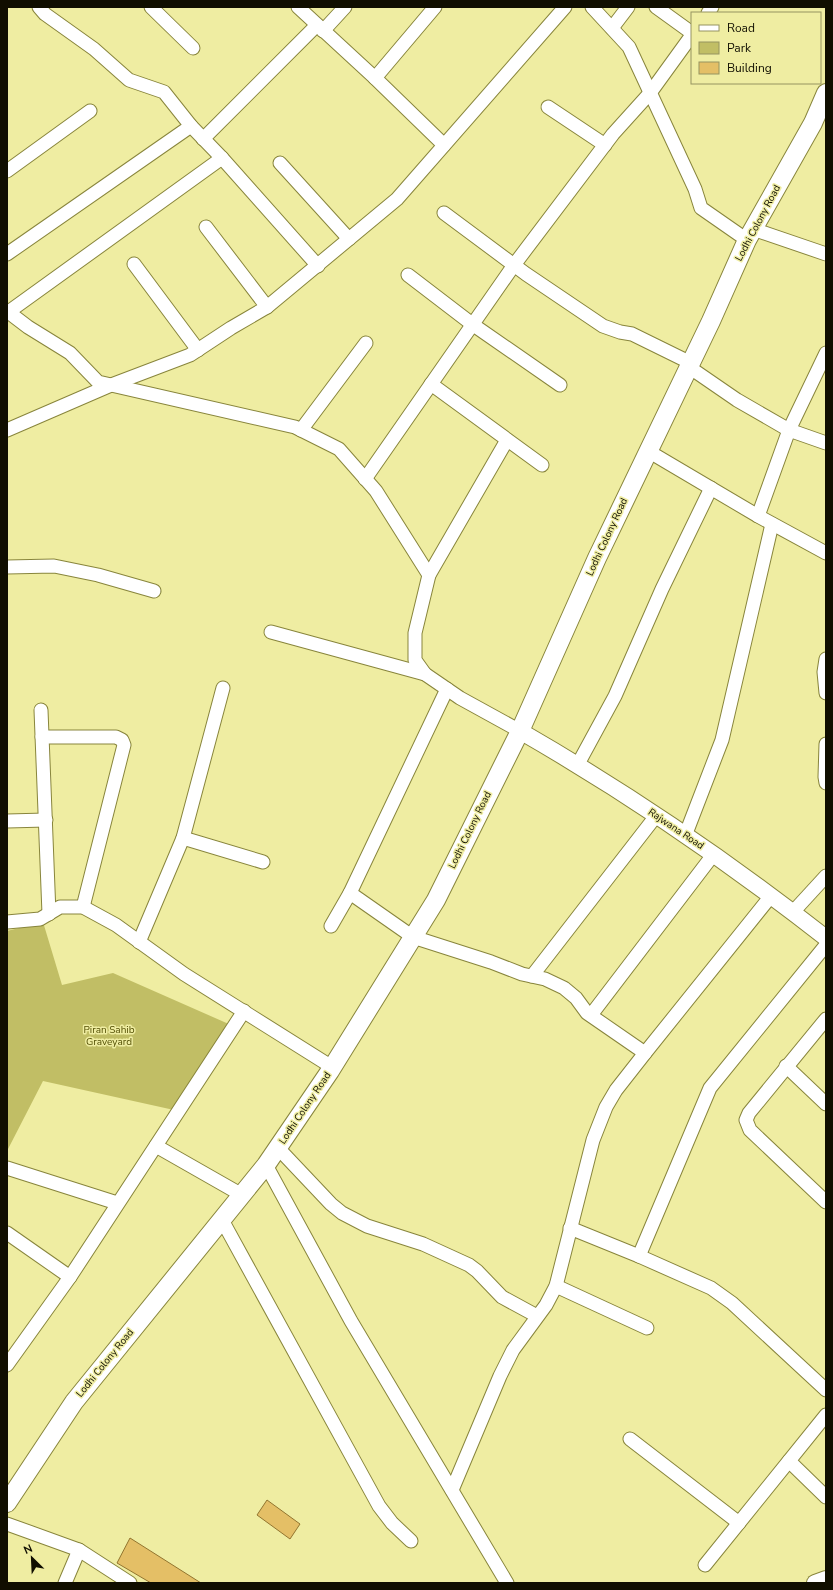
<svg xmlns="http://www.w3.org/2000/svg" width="833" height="1590" font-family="'Nunito Sans',sans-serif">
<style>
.green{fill:#c1be65}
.building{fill:#e4bf66;stroke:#92752f}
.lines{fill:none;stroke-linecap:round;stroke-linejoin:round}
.minor-casing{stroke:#88853c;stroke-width:15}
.tertiary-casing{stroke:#88853c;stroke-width:18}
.secondary-casing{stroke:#88853c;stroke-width:20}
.minor{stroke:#fff;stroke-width:13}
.tertiary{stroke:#fff;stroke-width:16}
.secondary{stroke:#fff;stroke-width:18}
.labels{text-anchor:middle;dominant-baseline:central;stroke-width:3;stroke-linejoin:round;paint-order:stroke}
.street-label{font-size:10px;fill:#100e00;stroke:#efeda2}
.park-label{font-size:10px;fill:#534f04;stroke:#efeda2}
</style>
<rect width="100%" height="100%" fill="#efeda2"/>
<path class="green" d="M43 922 62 985 113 973 231 1025 174 1110 43 1081 7 1151V931Z"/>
<g class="building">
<path d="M267 1500 300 1524 290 1539 257 1515Z"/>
<path d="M130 1538 201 1583H151L117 1563Z"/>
</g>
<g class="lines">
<defs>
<g id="minor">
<path d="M39 7 45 14 94 49 129 80 164 92 191 126 222 158 318 266"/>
<path d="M151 7 193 48"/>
<path d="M298 7 375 78 444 145"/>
<path d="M592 7 629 47 695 189 701 208 747 240"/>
<path d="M656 7 692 33"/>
<path d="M708 13 712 7"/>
<path d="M612 28 628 7"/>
<path d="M323 31 345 7"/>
<path d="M375 78 435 7"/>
<path d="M548 107 605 145"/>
<path d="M203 139 317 25"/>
<path d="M280 163 349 239"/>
<path d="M7 171 90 111"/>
<path d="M444 213 526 274 603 326 620 332 632 334 691 363"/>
<path d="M206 227 267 307"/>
<path d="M753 229 826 254"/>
<path d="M7 254 191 126"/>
<path d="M134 264 198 350"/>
<path d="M408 275 472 324 560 385"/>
<path d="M7 311 28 327 70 353 98 382 295 427 339 449 376 491 429 575 415 633V660L425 674 460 698 520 731"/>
<path d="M7 313 222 158"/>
<path d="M689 367 737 400 789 430 826 443"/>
<path d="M431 384 542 465"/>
<path d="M7 430 111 385 190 355 231 328 267 307 397 199 565 7"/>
<path d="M301 430 366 343"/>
<path d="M648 451 758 516 826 553"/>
<path d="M365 479 514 265 613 134 650 93 692 35"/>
<path d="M758 516 789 430 826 353"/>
<path d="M7 567 54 566 98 575 154 591"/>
<path d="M429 575 507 440"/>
<path d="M271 632 425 674"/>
<path d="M826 659 824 672 826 693"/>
<path d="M41 710 49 914"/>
<path d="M42 737H116L122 740 124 745 83 907"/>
<path d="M826 744 825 777 826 783"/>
<path d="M578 764 615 696 662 589 711 488"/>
<path d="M7 821 46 820"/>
<path d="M685 836 722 740 772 524"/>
<path d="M183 838 263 862"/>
<path d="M350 893 413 937 491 962 522 974 545 979 564 988 576 998 587 1013 645 1053"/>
<path d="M793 912 826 876"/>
<path d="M7 922 40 919 60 907H83L116 925 184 974 332 1067"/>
<path d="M331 926 350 893 447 689"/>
<path d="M139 942 183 838 223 688"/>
<path d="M532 976 656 816"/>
<path d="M591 1015 713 855"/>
<path d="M826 1019 749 1113 746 1120 750 1130 826 1202"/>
<path d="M786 1066 826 1104"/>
<path d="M156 1146 242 1195"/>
<path d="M278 1148 331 1204 342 1213 367 1226 423 1244 469 1265 477 1271 502 1297 537 1316"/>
<path d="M266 1165 351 1321 507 1583"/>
<path d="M7 1168 117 1203"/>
<path d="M222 1220 379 1506 392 1523 411 1541"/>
<path d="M570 1228 639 1256 711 1288 732 1303 826 1390"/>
<path d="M7 1233 70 1277"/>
<path d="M639 1256 710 1088 826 945"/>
<path d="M556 1286 647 1328"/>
<path d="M7 1365 70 1277 244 1011"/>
<path d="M630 1439 739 1523"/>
<path d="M789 1461 826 1497"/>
<path d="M452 1490 500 1376 513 1350 546 1305 556 1286 593 1140 606 1107 616 1090 645 1053 771 896"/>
<path d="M7 1524 79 1550 130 1583"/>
<path d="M705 1565 826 1415"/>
<path d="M65 1583 79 1550"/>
</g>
<g id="tertiary">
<path d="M520 731C626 792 729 862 826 938"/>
<path d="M815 1583 826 1579"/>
</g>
<path id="secondary" d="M7 1503 74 1402 266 1165 330 1071 436 900 520 731 597 558 711 321 747 240 813 123 826 93"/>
</defs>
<use href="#minor" class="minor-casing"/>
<use href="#tertiary" class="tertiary-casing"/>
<use href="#secondary" class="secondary-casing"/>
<use href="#minor" class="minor"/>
<use href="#tertiary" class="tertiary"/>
<use href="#secondary" class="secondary"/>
</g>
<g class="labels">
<g class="street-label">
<text transform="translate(758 223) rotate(-62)">Lodhi Colony Road</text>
<text transform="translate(607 537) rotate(-65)">Lodhi Colony Road</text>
<text transform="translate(676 829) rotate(34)">Rajwana Road</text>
<text transform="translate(470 830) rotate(-64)">Lodhi Colony Road</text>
<text transform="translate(305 1108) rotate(-56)">Lodhi Colony Road</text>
<text transform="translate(105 1363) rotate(-51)">Lodhi Colony Road</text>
</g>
<g class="park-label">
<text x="109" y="1030">Piran Sahib<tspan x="109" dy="12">Graveyard</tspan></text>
</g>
</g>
<rect width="833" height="1590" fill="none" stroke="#100e00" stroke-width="16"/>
<rect x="691" y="12" width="130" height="72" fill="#efeda2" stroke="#969461"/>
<rect x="699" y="25" width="20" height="6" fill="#ffffff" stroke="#969461"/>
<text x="727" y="32" font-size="12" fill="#100e00">Road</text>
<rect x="699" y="42" width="20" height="12" fill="#c1be65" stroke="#969461"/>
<text x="727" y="52" font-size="12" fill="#100e00">Park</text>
<rect x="699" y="62" width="20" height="12" fill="#e4bf66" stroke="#969461"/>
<text x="727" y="72" font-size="12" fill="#100e00">Building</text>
<g transform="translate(32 1558) rotate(336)" stroke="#efeda2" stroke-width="3" paint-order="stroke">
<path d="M0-3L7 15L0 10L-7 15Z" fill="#100e00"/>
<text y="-6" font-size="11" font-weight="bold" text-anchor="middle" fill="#100e00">N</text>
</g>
</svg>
